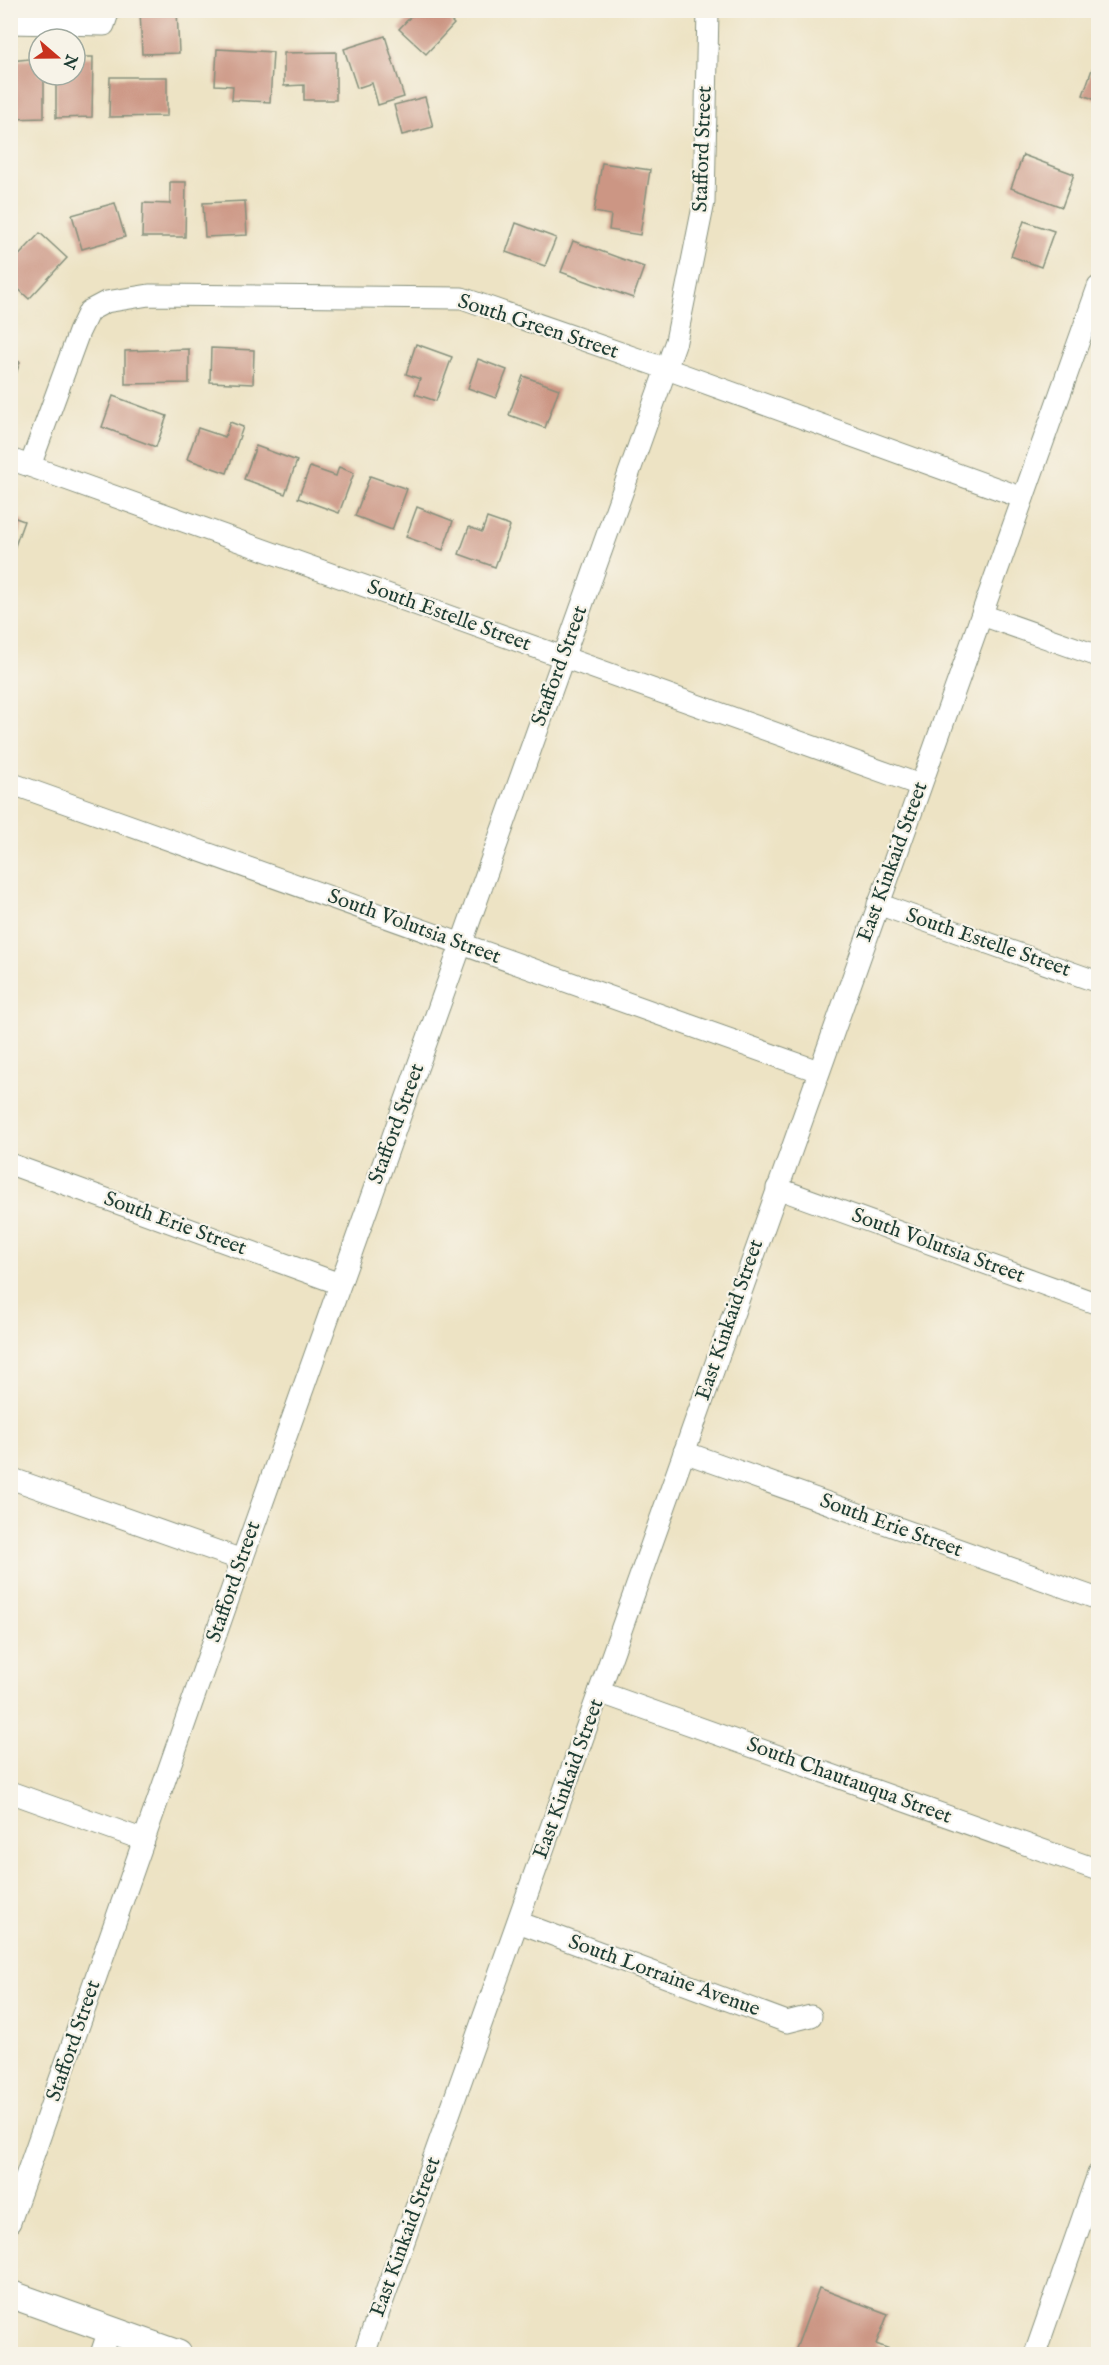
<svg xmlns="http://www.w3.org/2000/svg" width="1109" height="2365" font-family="'IM FELL English',serif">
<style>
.building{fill:#cc9684}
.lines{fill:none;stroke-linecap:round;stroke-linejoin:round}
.minor-casing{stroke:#86907c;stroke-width:23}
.major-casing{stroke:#86907c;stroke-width:29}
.minor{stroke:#fff;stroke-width:21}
.major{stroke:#fff;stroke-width:27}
.labels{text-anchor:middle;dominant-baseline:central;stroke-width:4.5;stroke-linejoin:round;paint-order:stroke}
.street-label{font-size:21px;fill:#1f3d34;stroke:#f7f3e8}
</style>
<rect width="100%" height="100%" fill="#f7f3e8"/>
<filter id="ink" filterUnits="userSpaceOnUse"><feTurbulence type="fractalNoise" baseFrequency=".0167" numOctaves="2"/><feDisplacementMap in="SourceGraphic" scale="12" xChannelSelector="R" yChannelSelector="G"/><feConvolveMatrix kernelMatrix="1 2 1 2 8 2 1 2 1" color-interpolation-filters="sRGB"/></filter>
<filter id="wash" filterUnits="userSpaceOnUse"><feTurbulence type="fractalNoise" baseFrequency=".008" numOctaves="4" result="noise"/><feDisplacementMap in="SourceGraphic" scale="24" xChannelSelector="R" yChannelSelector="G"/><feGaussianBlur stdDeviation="1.35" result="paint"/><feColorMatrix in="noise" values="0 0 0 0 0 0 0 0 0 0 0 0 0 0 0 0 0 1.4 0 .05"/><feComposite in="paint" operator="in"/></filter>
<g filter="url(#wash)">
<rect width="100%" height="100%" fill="#ede3c4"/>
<g id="blocks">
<g class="building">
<path d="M140 10H177L179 53 142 54Z"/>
<path d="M417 10H440L454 24 426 54 399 29Z"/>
<path d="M385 36 404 97 378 105 372 83 357 88 344 49Z"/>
<path d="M217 49 273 52 270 102 232 100 233 86 215 85Z"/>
<path d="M336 52V100H304V85L284 86V53Z"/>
<path d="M1098 52V101L1083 95Z"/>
<path d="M75 57H93L92 117 56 118V75H75Z"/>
<path d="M39 58V75H44V118L10 119V61Z"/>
<path d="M110 77H167V116L109 117Z"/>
<path d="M425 97 433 127 402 135 394 105Z"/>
<path d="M1023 155 1074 174 1062 207 1011 188Z"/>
<path d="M602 163 650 170 640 235 609 230 611 215 594 212Z"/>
<path d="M170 182H186L185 237H142L143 203 170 204Z"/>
<path d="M245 201 247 235 205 237 203 203Z"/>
<path d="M115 203 125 237 82 249 72 215Z"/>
<path d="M1024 221 1054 231 1041 267 1011 256Z"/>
<path d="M516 223 556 238 545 266 506 252Z"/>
<path d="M40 233 67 258 29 299 10 281V265Z"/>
<path d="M573 241 644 267 633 298 561 272Z"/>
<path d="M416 344 452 357 436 401 415 394 420 379 406 374Z"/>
<path d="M211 348 254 350 253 384 210 382Z"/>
<path d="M189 349V383L125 384V351Z"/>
<path d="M10 359 20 362 11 389H10Z"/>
<path d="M478 359 507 370 496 398 468 388Z"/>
<path d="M523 376 559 389 545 428 509 415Z"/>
<path d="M113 396 167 416 156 447 102 427Z"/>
<path d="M230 422 243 427 227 473 187 459 198 428 225 437Z"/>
<path d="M256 446 297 461 285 494 244 479Z"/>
<path d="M310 467 336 476 339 467 354 473 339 513 298 498Z"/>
<path d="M370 476 407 489 392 530 355 516Z"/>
<path d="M417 507 453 521 443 550 406 537Z"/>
<path d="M10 516 24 521 11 557H10Z"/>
<path d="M487 518 510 526 495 567 459 554 469 527 482 532Z"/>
<path d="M819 2288 888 2314 876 2344 903 2354H794Z"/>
</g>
</g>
</g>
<g filter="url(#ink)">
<use href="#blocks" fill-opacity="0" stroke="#86907c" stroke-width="1.5"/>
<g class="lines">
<defs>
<g id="minor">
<path d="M10 23 104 25 109 10"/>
<path d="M10 459 920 785"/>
<path d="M30 466 79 332 89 311 106 302 149 295 462 298 667 369 1023 498"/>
<path d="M982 615 1098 656"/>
<path d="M10 783 818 1071"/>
<path d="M878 904 1098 982"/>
<path d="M10 1164 340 1284"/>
<path d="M777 1188 1098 1304"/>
<path d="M684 1452 1098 1599"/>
<path d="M10 1478 242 1560"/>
<path d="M599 1692 1098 1870"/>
<path d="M10 1792 144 1840"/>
<path d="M518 1922 787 2022 811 2016"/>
<path d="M10 2222 242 1560 676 341 704 202 708 10"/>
<path d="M101 2354 109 2330"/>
<path d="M364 2354 1098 287"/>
<path d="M1035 2354 1098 2174"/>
</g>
<path id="major" d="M10 2294 178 2354"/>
</defs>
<use href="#minor" class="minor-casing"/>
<use href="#major" class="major-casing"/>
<use href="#minor" class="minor"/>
<use href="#major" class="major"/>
</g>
</g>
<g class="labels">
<g class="street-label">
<text transform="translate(703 149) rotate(-88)">Stafford Street</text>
<text transform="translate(538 327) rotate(18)">South Green Street</text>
<text transform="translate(449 616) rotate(20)">South Estelle Street</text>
<text transform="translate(560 666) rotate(-70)">Stafford Street</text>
<text transform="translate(893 862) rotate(-70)">East Kinkaid Street</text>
<text transform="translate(414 927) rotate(20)">South Volutsia Street</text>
<text transform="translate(988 943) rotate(19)">South Estelle Street</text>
<text transform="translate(397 1124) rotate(-70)">Stafford Street</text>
<text transform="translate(175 1224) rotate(20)">South Erie Street</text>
<text transform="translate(938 1246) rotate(20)">South Volutsia Street</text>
<text transform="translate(730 1320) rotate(-71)">East Kinkaid Street</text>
<text transform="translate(891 1526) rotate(20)">South Erie Street</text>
<text transform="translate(234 1582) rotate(-71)">Stafford Street</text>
<text transform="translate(569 1779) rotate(-70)">East Kinkaid Street</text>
<text transform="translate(849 1781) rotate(20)">South Chautauqua Street</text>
<text transform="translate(664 1976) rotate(20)">South Lorraine Avenue</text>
<text transform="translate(74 2041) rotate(-71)">Stafford Street</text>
<text transform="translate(406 2237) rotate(-70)">East Kinkaid Street</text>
</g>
</g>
<rect width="1109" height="2365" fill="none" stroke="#f7f3e8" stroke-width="36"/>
<g transform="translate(57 57) rotate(110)"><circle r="28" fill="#f7f3e8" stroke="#a1aaa0" stroke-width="1.5"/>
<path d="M0-4.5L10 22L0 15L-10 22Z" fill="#c8321e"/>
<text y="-9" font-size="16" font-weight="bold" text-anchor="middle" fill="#1f3d34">N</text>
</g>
</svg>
